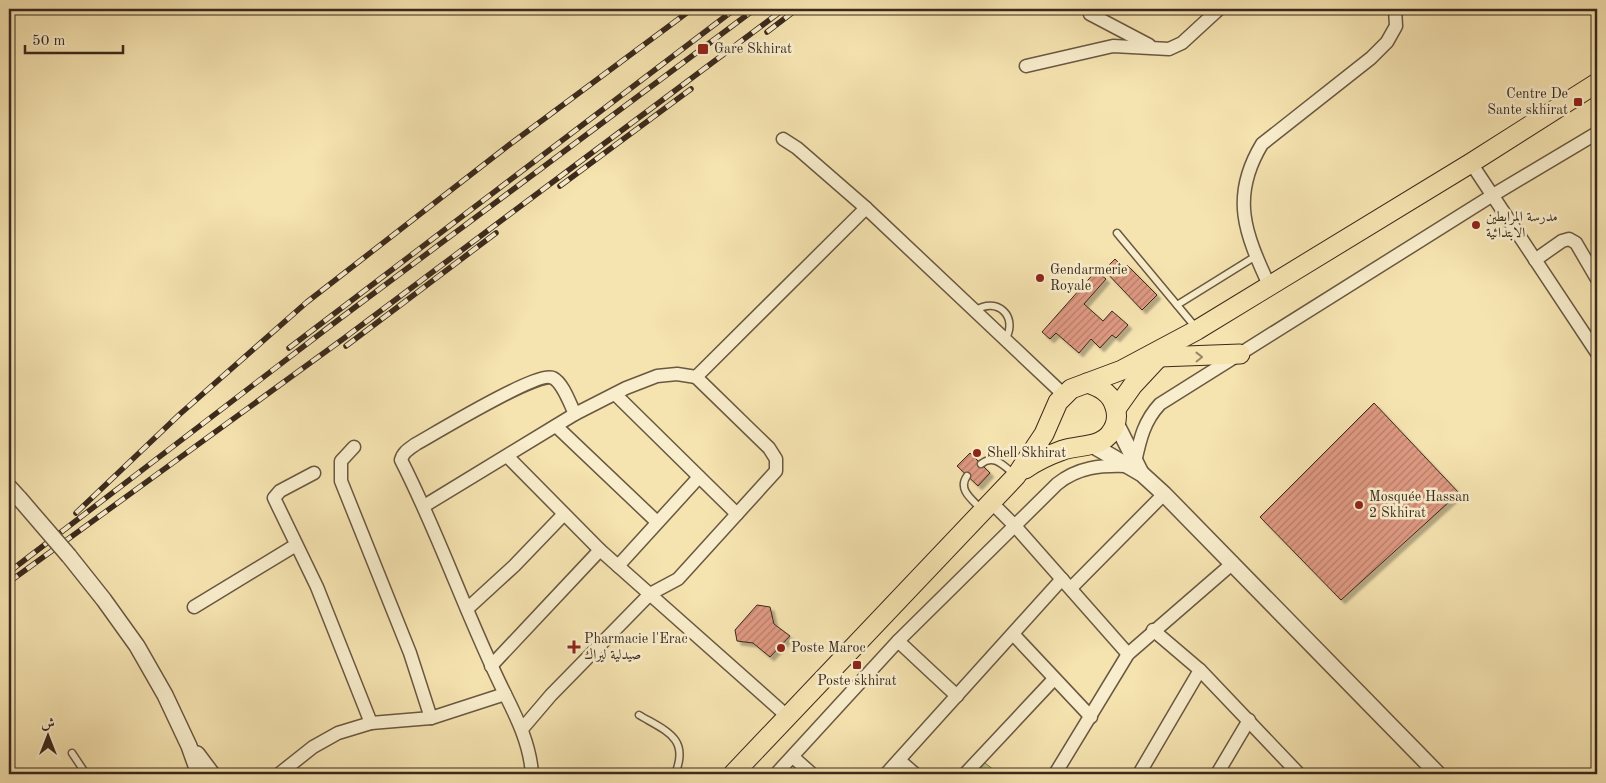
<svg xmlns="http://www.w3.org/2000/svg" width="1606" height="783" font-family="'Old Standard TT',Amiri,serif">
<style>
.park{fill:url(#park-tufts);stroke:#7e7652}
.building{fill:url(#building-hatch);stroke:#3b291c;filter:url(#shadow)}
.lines{fill:none;stroke-linecap:round;stroke-linejoin:round}
.service-casing{stroke:#6a5841;stroke-width:9}
.minor-casing{stroke:#6a5841;stroke-width:15}
.tertiary-casing{stroke:#6a5841;stroke-width:18}
.primary-casing{stroke:#3b291c;stroke-width:21}
.service{stroke:#f8edcc;stroke-width:6}
.minor{stroke:#f8edcc;stroke-width:12}
.tertiary{stroke:#f8edcc;stroke-width:15}
.primary{stroke:#f5e3b0;stroke-width:19}
.rail-casing{stroke:#3b291c;stroke-width:5.5}
.rail{stroke:#f8edcc;stroke-width:4;stroke-dasharray:11;stroke-linecap:butt}
.tertiary-bridge-casing{stroke:#6a5841;stroke-width:18;stroke-linecap:butt}
.tertiary-bridge{stroke:#f8edcc;stroke-width:15}
.oneway{stroke:#988666}
.poi-dot{fill:#8f2418;stroke:#f8edcc;stroke-width:2}
.labels{text-anchor:middle;dominant-baseline:central;stroke-width:5;stroke-linejoin:round;paint-order:stroke}
.poi-label{font-size:14px;fill:#3b291c;stroke:#f8edcc;text-anchor:start}
</style>
<defs>
<pattern id="park-tufts" width="24" height="20" patternUnits="userSpaceOnUse" patternTransform="scale(1.25)"><rect width="24" height="20" fill="#c0c388"/><path d="M3 7l-1-3M5 7V3M7 7l1-3M15 17l-1-3M17 17v-4M19 17l1-3" fill="none" stroke="#9d9e6e"/></pattern>
<pattern id="building-hatch" width="6" height="6" patternUnits="userSpaceOnUse" patternTransform="scale(1.25)"><rect width="6" height="6" fill="#df9982"/><path d="M-1 1l2-2M0 6l6-6M5 7l2-2" fill="none" stroke="#b67d6a"/></pattern>
<filter id="shadow"><feDropShadow dx="4" dy="4" stdDeviation="1" flood-color="#0004"/></filter>
</defs>
<rect width="100%" height="100%" fill="#f5e3b0"/>
<filter id="stains"><feTurbulence type="fractalNoise" baseFrequency=".004" numOctaves="4"/><feColorMatrix values="0 0 0 0 .2 0 0 0 0 .09 0 0 0 0 .02 0 0 0 .5 -.17"/></filter>
<radialGradient id="worn" r=".72"><stop offset=".6" stop-color="#630" stop-opacity="0"/><stop offset="1" stop-color="#630" stop-opacity=".3"/></radialGradient>
<path class="park" d="M985 763 999 774H975Z"/>
<g class="building">
<path d="M1115 259 1124 268 1127 265 1157 295 1142 310 1104 270Z"/>
<path d="M1096 271 1106 279 1084 304 1103 321 1112 311 1128 325 1116 338 1112 335 1100 348 1091 339 1079 353 1056 333 1050 339 1042 332Z"/>
<path d="M1374 403 1459 493 1341 600 1260 517Z"/>
<path d="M970 453 990 473 978 486 957 466Z"/>
<path d="M757 605 770 607 774 624 790 636 770 657 753 643 737 641 735 630Z"/>
</g>
<g class="lines">
<defs>
<g id="service">
<path d="M1117 233 1197 329"/>
<path d="M1177 305 1256 256"/>
<path d="M976 310C997 297 1018 316 1006 338"/>
<path d="M981 464C994 453 1005 467 1015 475"/>
<path d="M967 476C957 490 973 500 982 510"/>
<path d="M639 715C666 731 690 738 675 774"/>
<path d="M72 753 86 774"/>
</g>
<g id="minor">
<path d="M1090 9V14L1149 45"/>
<path d="M1026 66 1113 46 1169 49 1182 43 1219 9"/>
<path d="M783 139 797 148 866 208 1063 394"/>
<path d="M1471 163 1597 353"/>
<path d="M1535 260 1562 241 1569 239 1576 243 1597 279"/>
<path d="M1269 285C1245 233 1230 197 1262 144L1371 58 1387 42 1396 26 1395 9"/>
<path d="M615 394 737 514"/>
<path d="M556 426 657 522"/>
<path d="M354 447 341 461V481L410 653 431 718"/>
<path d="M508 457 600 550 787 716"/>
<path d="M1135 462C1140 439 1144 421 1160 404L1493 195 1597 133"/>
<path d="M314 473 280 491 274 498 317 587 371 723"/>
<path d="M991 502 1015 526 1128 654"/>
<path d="M424 506 575 414 626 388 657 376 677 374 696 377 866 208"/>
<path d="M618 566 699 477"/>
<path d="M1071 588 1164 494"/>
<path d="M194 607 296 545"/>
<path d="M467 609 514 566 564 514"/>
<path d="M1153 630 1200 670 1299 774"/>
<path d="M1013 634 1091 717"/>
<path d="M898 641 957 696"/>
<path d="M491 666 600 550"/>
<path d="M505 694C467 618 440 536 401 460 403 452 409 449 416 444 434 434 539 370 553 378 563 383 570 404 575 414"/>
<path d="M522 729 551 695 650 594 678 579 776 471V459L769 448 696 377"/>
<path d="M793 757 812 774"/>
<path d="M899 760 915 774"/>
<path d="M279 774 313 747 338 733 371 723 431 718 505 694C518 720 530 745 532 774"/>
<path d="M776 774 898 641 1057 484C1078 467 1101 465 1127 466"/>
<path d="M886 774 1062 579"/>
<path d="M965 774 1054 679"/>
<path d="M1055 774 1128 654 1233 563"/>
<path d="M1139 774 1200 670"/>
<path d="M1217 774 1249 720"/>
</g>
<g id="tertiary">
<path d="M1116 423 1141 473"/>
<path d="M1092 445 1142 474 1164 494 1438 774"/>
<path d="M9 487 19 498"/>
<path d="M69 556 104 600 137 646 165 695 189 746 199 774"/>
<path d="M197 754 212 774"/>
</g>
<g id="primary">
<path d="M1159 357 1240 354"/>
<path d="M1116 409 1133 385 1160 356"/>
<path d="M1025 469C1036 461 1049 455 1063 450 1082 444 1106 449 1115 425 1117 419 1117 413 1115 407 1111 393 1100 387 1087 383"/>
<path d="M733 774 1016 476 1044 434 1058 402 1071 389 1122 370 1197 330 1471 163 1597 83"/>
</g>
</defs>
<use href="#service" class="service-casing"/>
<use href="#minor" class="minor-casing"/>
<use href="#tertiary" class="tertiary-casing"/>
<use href="#primary" class="primary-casing"/>
<use href="#service" class="service"/>
<use href="#minor" class="minor"/>
<use href="#tertiary" class="tertiary"/>
<use href="#primary" class="primary"/>
<defs>
<g id="rail">
<path d="M767 32 797 9"/>
<path d="M560 186 691 89"/>
<path d="M346 346 496 233"/>
<path d="M289 348 735 9"/>
<path d="M76 513 180 414 307 302 509 145 692 9"/>
<path d="M9 572 342 317 755 9"/>
<path d="M9 582 343 339 784 9"/>
</g>
</defs>
<use href="#rail" class="rail-casing"/>
<use href="#rail" class="rail"/>
<defs>
<path id="tertiary-bridge" d="M19 498 69 556"/>
</defs>
<use href="#tertiary-bridge" class="tertiary-bridge-casing"/>
<use href="#tertiary-bridge" class="tertiary-bridge"/>
</g>
<defs><path id="oneway-chevron" d="M-2-3.5L2.5 0L-2 3.5" fill="none" stroke-width="1.6" stroke-linecap="round" stroke-linejoin="round" transform="scale(1.25)"/></defs>
<use class="oneway" href="#oneway-chevron" transform="translate(1199 357) rotate(-1)"/>
<g class="poi-dot">
<rect x="697" y="43" width="12" height="12" rx="2.5"/>
<rect x="1573" y="97" width="10" height="10" rx="2.5"/>
<circle cx="1476" cy="225" r="5"/>
<circle cx="1040" cy="278" r="5"/>
<circle cx="977" cy="453" r="5"/>
<circle cx="1359" cy="505" r="5"/>
<path d="M571.5 639.5h5v5h5v5h-5v5h-5v-5h-5v-5h5z"/>
<circle cx="781" cy="648" r="5"/>
<rect x="852" y="660" width="10" height="10" rx="2.5"/>
</g>
<g class="labels">
<g class="poi-label">
<text x="714" y="49">Gare Skhirat</text>
<text x="1568" y="94" text-anchor="end">Centre De<tspan x="1568" dy="16">Sante skhirat</tspan></text>
<text x="1486" y="217">مدرسة المرابطين<tspan x="1486" dy="16">الابتدائية</tspan></text>
<text x="1050" y="270">Gendarmerie<tspan x="1050" dy="16">Royale</tspan></text>
<text x="987" y="453">Shell Skhirat</text>
<text x="1369" y="497">Mosquée Hassan<tspan x="1369" dy="16">2 Skhirat</tspan></text>
<text x="584" y="639">Pharmacie l'Erac<tspan x="584" dy="16">صيدلية ليراك</tspan></text>
<text x="791" y="648">Poste Maroc</text>
<text x="857" y="681" text-anchor="middle">Poste skhirat</text>
</g>
</g>
<rect width="1606" height="783" fill="none" stroke="#f5e3b0" stroke-width="30"/>
<rect x="10" y="10" width="1586" height="763" fill="none" stroke="#3b291c" stroke-width="2.5"/>
<rect x="15" y="15" width="1576" height="753" fill="none" stroke="#3b291c"/>
<g transform="translate(48 736)" stroke="#f8edcc" stroke-width="4" paint-order="stroke">
<path d="M0-4L9 19L0 12L-9 19Z" fill="#3b291c"/>
<text y="-8" font-size="14" font-weight="bold" text-anchor="middle" fill="#3b291c">ش</text>
</g>
<path d="M25 45v8h98v-8" fill="none" stroke="#3b291c" stroke-width="2.5"/>
<text x="32" y="45" font-size="15" fill="#3b291c" stroke="#f8edcc" stroke-width="4" paint-order="stroke">50 m</text>
<rect width="100%" height="100%" filter="url(#stains)"/>
<rect width="100%" height="100%" fill="url(#worn)"/>
</svg>
